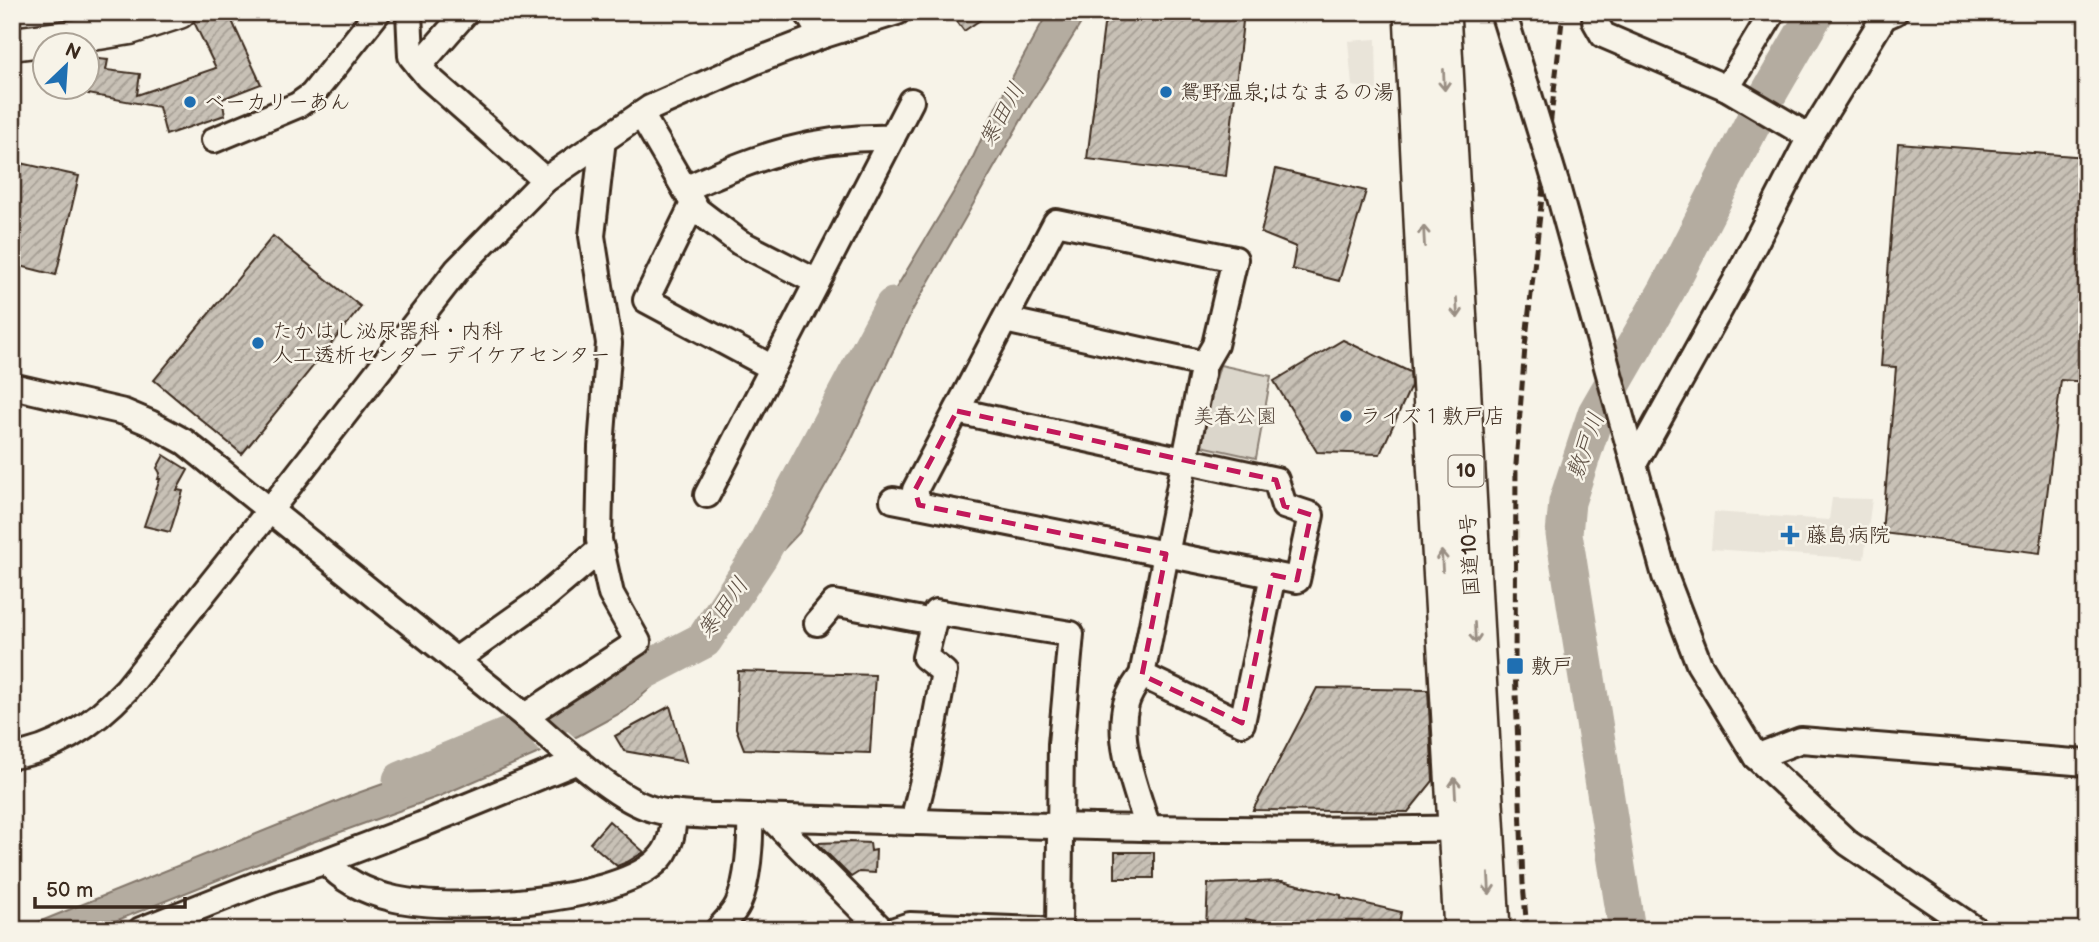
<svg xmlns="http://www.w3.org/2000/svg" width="2099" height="942" font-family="'Balsamiq Sans','Klee One',sans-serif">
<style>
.built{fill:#e9e4d9}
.park{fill:#dbd6cb;stroke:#8b8074;stroke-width:2}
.water{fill:#b4aca0;stroke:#84786c;stroke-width:2}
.pier{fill:#f7f3e8}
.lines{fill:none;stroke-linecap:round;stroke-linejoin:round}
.river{stroke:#b4aca0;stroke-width:37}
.building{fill:url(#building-hatch);stroke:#3b2a1e;stroke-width:2}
.minor-casing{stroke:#3b2a1e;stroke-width:30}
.major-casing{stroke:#3b2a1e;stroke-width:37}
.highway-casing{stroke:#3b2a1e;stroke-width:42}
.minor{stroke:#f7f3e8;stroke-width:24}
.major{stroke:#f7f3e8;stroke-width:32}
.highway{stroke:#f7f3e8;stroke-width:37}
.rail{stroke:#3b2a1e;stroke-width:5;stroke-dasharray:10 5;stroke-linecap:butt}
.minor-bridge-casing{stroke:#3b2a1e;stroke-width:30;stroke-linecap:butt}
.minor-bridge{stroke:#f7f3e8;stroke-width:24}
.oneway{stroke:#998e83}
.marked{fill:none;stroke:#c2185b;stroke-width:5;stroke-dasharray:14 9;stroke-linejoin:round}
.poi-dot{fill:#1f6fb2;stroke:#f7f3e8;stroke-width:2.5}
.labels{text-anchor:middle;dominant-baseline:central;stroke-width:5;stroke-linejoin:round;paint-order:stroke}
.shield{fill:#f7f3e8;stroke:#73665b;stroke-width:2}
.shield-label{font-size:19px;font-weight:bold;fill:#3b2a1e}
.poi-label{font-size:21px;fill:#3b2a1e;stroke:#f7f3e8;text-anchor:start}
.park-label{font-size:21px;fill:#5b4c41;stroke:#f7f3e8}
.street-label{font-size:21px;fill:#3b2a1e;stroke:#f7f3e8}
.water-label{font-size:23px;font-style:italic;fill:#5f5145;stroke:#f7f3e8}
</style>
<defs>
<pattern id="building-hatch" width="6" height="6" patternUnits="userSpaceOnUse" patternTransform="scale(1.75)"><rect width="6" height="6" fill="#c8c1b6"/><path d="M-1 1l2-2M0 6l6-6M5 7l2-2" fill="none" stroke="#a49d93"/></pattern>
</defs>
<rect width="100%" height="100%" fill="#f7f3e8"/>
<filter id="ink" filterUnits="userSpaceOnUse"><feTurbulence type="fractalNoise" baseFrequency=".0143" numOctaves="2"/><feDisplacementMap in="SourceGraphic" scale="14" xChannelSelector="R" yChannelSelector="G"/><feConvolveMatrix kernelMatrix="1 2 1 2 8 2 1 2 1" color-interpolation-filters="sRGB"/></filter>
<g filter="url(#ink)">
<g class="built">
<path d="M1376 39 1377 90 1352 86 1348 41Z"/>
<path d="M1832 498 1872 499 1864 559 1711 549 1714 512 1829 520Z"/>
</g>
<path class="park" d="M1220 365 1271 376 1256 458 1197 445Z"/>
<path class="water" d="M1048 12H1088L1027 110 912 311 848 446 799 533 743 592 699 655 690 664 657 682 626 710 578 736 440 796 310 843 93 930H19L355 794 517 736 590 704 601 705 626 695 684 656 787 527 812 488 855 409 873 332 886 305 968 168 997 105Z"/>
<path class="pier" d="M551 717 578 740 545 755 517 732Z"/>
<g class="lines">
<g class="river">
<path d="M401 780 561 714 704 640 760 555 893 306"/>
<path d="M1627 930 1564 534 1567 502 1596 413 1667 290 1762 105 1816 12"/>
</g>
</g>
<g class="building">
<path d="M206 12H228L261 84 222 99 225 115 166 135 159 107 88 94V58L108 60 106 70 140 74 137 95 216 68 194 22 196 17Z"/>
<path d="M950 12H992L964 31Z"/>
<path d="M1112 12H1244L1226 176 1087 159 1104 25Z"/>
<path d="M1898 143 2087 157V382L2061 380 2040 553 1882 533 1896 367 1881 366Z"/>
<path d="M12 161 79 176 56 275 12 264Z"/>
<path d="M1276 169 1366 191 1339 281 1292 269 1296 247 1261 233Z"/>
<path d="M273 236 361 307 242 454 154 380Z"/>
<path d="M1343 340 1410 372 1411 386 1380 454 1317 452 1274 381Z"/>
<path d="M164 455 188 470 177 490 183 491 170 532 144 526 160 479H158L160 473 157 468Z"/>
<path d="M738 671 875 675 870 753 744 749 736 728Z"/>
<path d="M1317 688 1428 690 1433 781 1408 812 1253 810Z"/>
<path d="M670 706 686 762 624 751 615 736Z"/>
<path d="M609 821 644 852 627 862 617 866 590 843Z"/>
<path d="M848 842 870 843 871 851 876 850 875 873 859 872 851 877 817 843Z"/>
<rect x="1115" y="852" width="39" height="26"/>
<path d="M1282 881 1341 895V898L1401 912 1398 930H1290L1246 919 1244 926H1206L1208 884Z"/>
</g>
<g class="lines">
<defs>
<g id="minor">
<path d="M409 12 411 56 428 77 545 180"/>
<path d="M807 12 821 36"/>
<path d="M1503 12 1526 85"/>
<path d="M1596 12 1595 21 1603 35 1727 88 1810 137"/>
<path d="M419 66 466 12"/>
<path d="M1727 88 1773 12"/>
<path d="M641 114 697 210 739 242 817 282"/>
<path d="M214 140 298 105 312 95 378 12"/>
<path d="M1556 183 1665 576 1699 664 1756 757 1848 843 1976 930"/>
<path d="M685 189C754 157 814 136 892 138"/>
<path d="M693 204 646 300 773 368"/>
<path d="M1005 320 1204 364"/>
<path d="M12 386 124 412 150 423 185 442 525 716C557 743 608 793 646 807 668 815 693 815 716 816 968 823 1219 834 1471 828"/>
<path d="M1634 464 1735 282 1810 137 1884 17 1895 12"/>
<path d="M707 495 911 101"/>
<path d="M893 500 1297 580 1311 515 1284 506 1276 480 957 411"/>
<path d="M919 505 915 490 1056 222 1235 259 1215 345 1204 364 1142 675C1135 685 1129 693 1126 704 1116 742 1137 792 1148 828"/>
<path d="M817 623 834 603 933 622"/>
<path d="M456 660 542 599 601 549"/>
<path d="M1142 675 1242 723 1273 575"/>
<path d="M525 716 638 642 611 594 599 540 601 447 609 343 592 236 603 139"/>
<path d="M12 756C58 750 96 722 127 689L270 510 457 270 545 180 650 108 756 61 821 36 897 12"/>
<path d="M1756 757 1801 740 2087 763"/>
<path d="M771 818 882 930"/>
<path d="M913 821 926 768 944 672 925 657 936 612 1071 634 1061 744 1059 930"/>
<path d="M326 861C343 882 369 893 395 899 453 912 610 903 656 862 671 849 673 832 674 813"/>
<path d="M141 930 268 880 326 861 421 825 578 761"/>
<path d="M718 930C725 922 734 913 738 904 748 882 751 841 750 817"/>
<path d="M895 930 910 925 1040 930"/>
</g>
<path id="major" d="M12 44 99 33 130 28 179 12"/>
<g id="highway">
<path d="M1413 12 1428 323 1463 930"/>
<path d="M1441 12 1491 930"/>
</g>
</defs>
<use href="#minor" class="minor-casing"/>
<use href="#major" class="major-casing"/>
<use href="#highway" class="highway-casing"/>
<use href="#minor" class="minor"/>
<use href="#major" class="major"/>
<use href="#highway" class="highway"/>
<path class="rail" d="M1527 930 1523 884 1515 666 1516 464 1525 347 1563 12"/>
<defs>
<path id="minor-bridge" d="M1526 85 1556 183"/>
</defs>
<use href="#minor-bridge" class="minor-bridge-casing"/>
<use href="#minor-bridge" class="minor-bridge"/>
</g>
<defs><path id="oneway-shaft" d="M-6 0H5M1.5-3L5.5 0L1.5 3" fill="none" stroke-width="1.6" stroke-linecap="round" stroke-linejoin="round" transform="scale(1.75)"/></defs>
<g class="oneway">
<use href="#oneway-shaft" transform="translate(1444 80) rotate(87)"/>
<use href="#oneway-shaft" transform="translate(1424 236) rotate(-93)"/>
<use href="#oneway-shaft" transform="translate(1457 308) rotate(87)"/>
<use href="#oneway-shaft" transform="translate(1442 561) rotate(-93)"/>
<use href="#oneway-shaft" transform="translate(1475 633) rotate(87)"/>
<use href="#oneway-shaft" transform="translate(1455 788) rotate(-93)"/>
<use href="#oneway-shaft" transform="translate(1489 884) rotate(87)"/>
</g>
</g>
<path class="marked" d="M957 411 1276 480 1284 506 1311 515 1297 580 1273 575 1242 723 1142 675 1166 554 919 505 915 490Z"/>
<g class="poi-dot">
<circle cx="1166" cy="92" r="7"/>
<circle cx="190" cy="102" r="7"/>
<circle cx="258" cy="343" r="7"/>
<circle cx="1346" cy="416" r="7"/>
<path d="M1786.5 524.5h7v7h7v7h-7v7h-7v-7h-7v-7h7z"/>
<rect x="1506" y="657" width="18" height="18" rx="3.5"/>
</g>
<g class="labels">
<rect class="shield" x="1448.5" y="455.5" width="35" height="31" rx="5"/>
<g class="shield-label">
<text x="1466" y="471">10</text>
</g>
<g class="poi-label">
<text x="1180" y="92">鴛野温泉;はなまるの湯</text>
<text x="204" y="102">ベーカリーあん</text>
<text x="272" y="331">たかはし泌尿器科・内科<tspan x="272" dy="24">人工透析センター デイケアセンター</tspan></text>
<text x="1360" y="416">ライズ１敷戸店</text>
<text x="1806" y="535">藤島病院</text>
<text x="1531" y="666">敷戸</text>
</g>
<g class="park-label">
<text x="1235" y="416">美春公園</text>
</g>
<g class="street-label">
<text transform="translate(1470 555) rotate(-93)">国道10号</text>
</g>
<g class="water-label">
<text transform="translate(1002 115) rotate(-61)">寒田川</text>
<text transform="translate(1586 446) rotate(-70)">敷戸川</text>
<text transform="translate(723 608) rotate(-54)">寒田川</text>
</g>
</g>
<rect width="2099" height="942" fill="none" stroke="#f7f3e8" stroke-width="42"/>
<rect x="21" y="21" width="2057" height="900" fill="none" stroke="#3b2a1e" stroke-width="2.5" filter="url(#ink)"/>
<g transform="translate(66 66) rotate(25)"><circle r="33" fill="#f7f3e8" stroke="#aca397" stroke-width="2"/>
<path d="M0-5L12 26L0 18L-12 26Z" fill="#1f6fb2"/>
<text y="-10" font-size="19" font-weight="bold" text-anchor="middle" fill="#3b2a1e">N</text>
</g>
<path d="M35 897v10h150v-10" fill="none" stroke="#3b2a1e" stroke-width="3.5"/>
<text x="46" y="897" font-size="21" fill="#3b2a1e" stroke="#f7f3e8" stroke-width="5" paint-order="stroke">50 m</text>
</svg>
